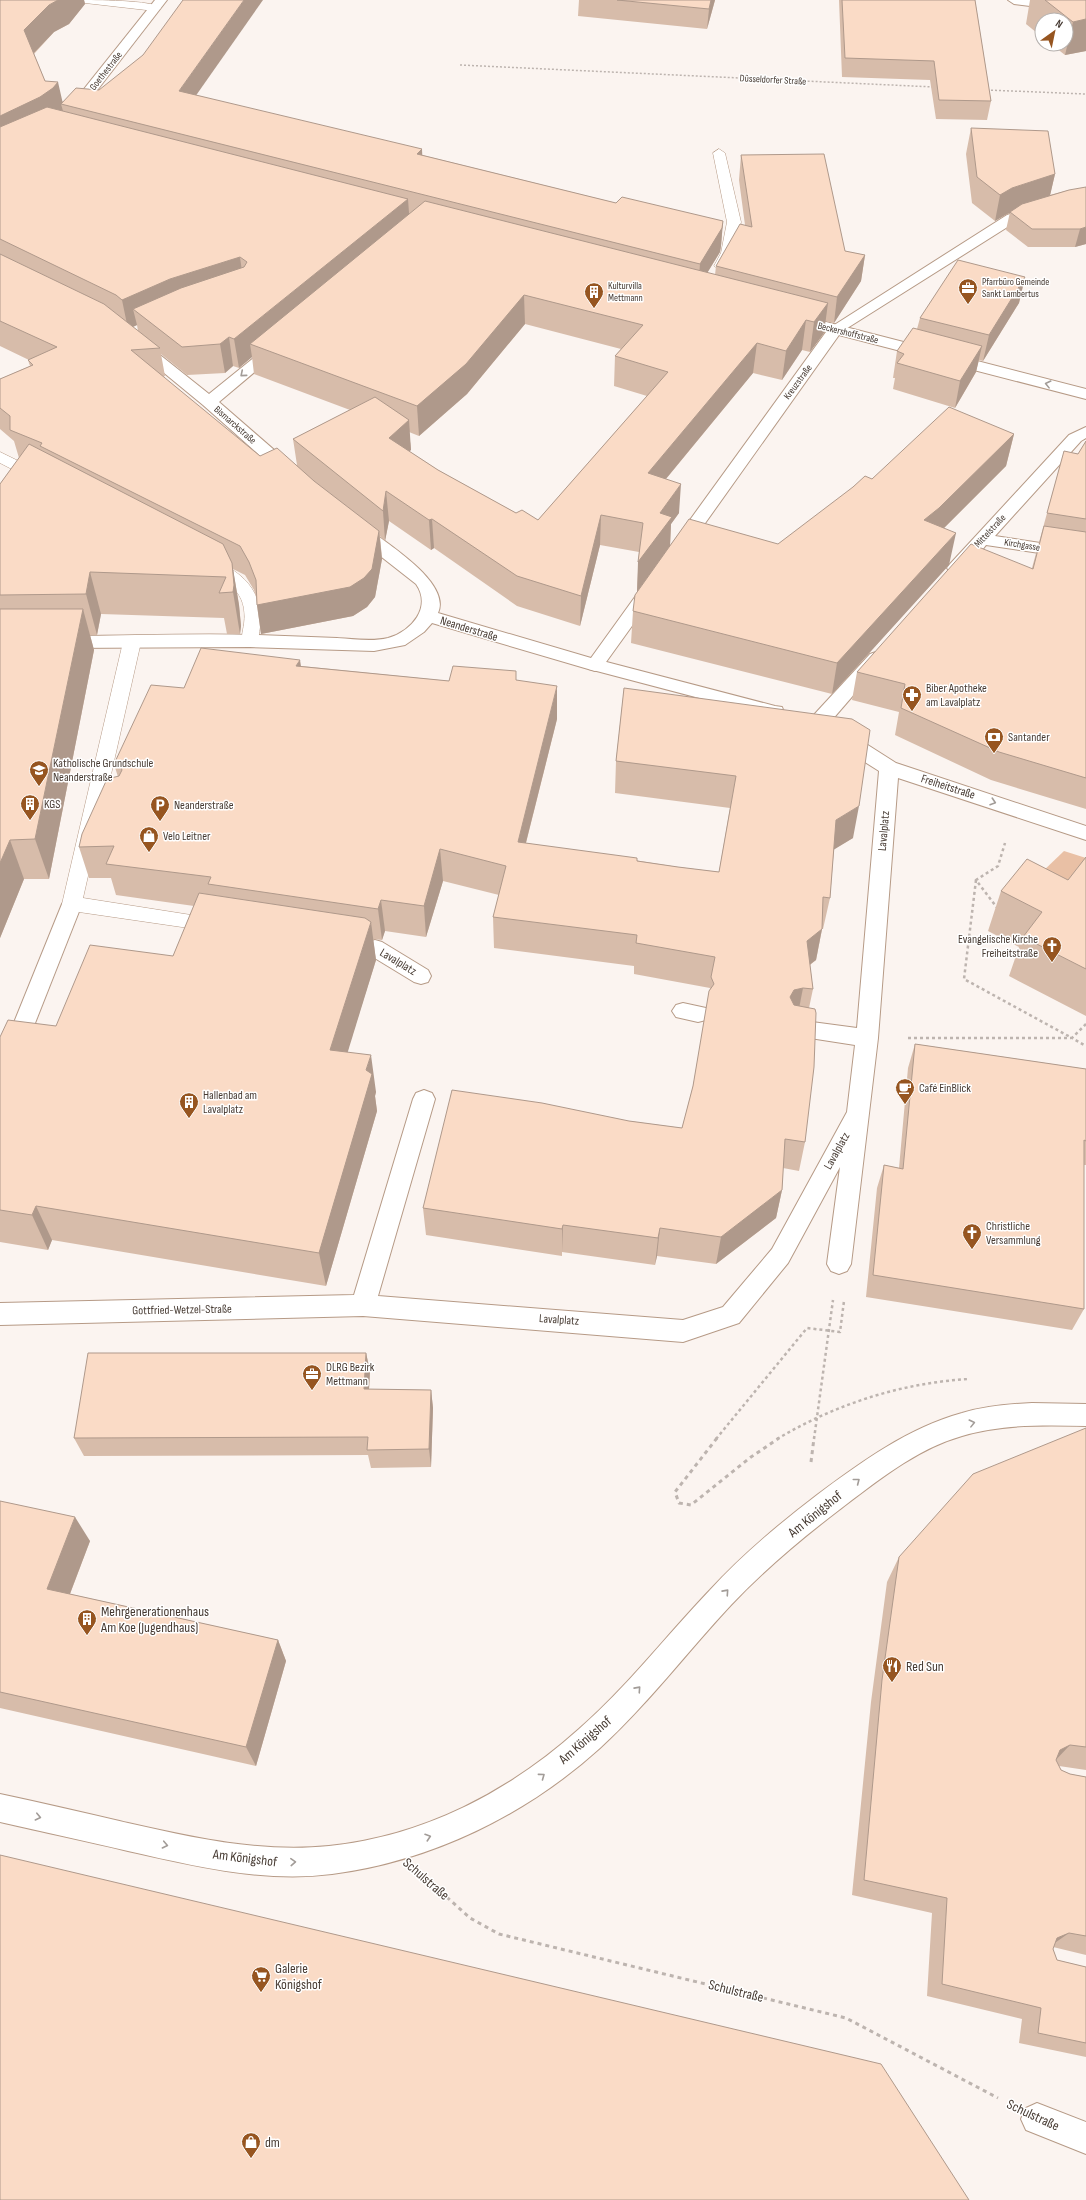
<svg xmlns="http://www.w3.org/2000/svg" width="1086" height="2200" font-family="'Sofia Sans Condensed',sans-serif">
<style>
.green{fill:#e9c0a5}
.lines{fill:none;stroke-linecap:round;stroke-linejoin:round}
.service-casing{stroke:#b69a86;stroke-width:1}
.pedestrian-casing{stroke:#b69a86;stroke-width:2}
.minor-casing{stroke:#b69a86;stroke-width:2}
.path-far2{stroke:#bdb4af;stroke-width:1.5;stroke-dasharray:2 2;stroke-linecap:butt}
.path-far1{stroke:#bdb4af;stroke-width:2.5;stroke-dasharray:3 3;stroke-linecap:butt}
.path{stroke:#bdb4af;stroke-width:3;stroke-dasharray:4 4;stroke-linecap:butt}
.service{fill:#fff;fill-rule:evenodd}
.pedestrian{fill:#fff;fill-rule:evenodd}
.minor{fill:#fff;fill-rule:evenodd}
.wall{fill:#d7bcaa;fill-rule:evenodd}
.shaded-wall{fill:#af998b}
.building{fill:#fadbc6;stroke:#af998b}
.oneway{stroke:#a29c98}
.labels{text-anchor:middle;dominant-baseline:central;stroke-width:3;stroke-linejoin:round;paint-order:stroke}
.far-street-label{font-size:10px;fill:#463a32;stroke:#fff}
.far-poi-label{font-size:10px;fill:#463a32;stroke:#fff;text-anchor:start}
.street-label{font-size:12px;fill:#463a32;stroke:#fff}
.poi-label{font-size:12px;fill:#463a32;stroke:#fff;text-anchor:start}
.near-street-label{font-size:14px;fill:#463a32;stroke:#fff}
.near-poi-label{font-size:14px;fill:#463a32;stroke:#fff;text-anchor:start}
</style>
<rect width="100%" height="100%" fill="#fbf4f0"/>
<path class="green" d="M1064 851 1086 858V903L1014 899Z"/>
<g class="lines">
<defs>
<g id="service">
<path d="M79 0C92 0 154 0 161 8L155 11 85 3Z"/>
<path d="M719 149 725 153 741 222 735 253 726 269 721 270 714 266 721 253 727 222 713 153Z"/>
<path d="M0 452 45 474 47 477 45 480H33L0 463Z"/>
<path d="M209 560C241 568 265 593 260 627 259 633 259 640 256 645L250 647 244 645C240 639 243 631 244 624 248 592 228 581 203 569L201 565 203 561Z"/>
<path d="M132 636 138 638 141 642 83 898 223 920 226 925 223 930 216 932 72 911 65 909 62 904 123 642 126 638Z"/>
</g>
<g id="pedestrian">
<path d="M1086 195V203L1064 206 1017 221 841 332H831L828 329 1007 215 1057 199Z"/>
<path d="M1086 427V438L1081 441 995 536 1086 550V560L986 545C977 556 966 576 950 572L947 568 950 564 1069 435Z"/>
<path d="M876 652 882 654 885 658 882 662 825 728 818 729 811 728 809 723 811 718 870 654Z"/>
<path d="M595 659 775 706 782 707 784 712 782 717 775 718 589 669 586 665 589 661Z"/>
<path d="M842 731 849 733 896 763 1086 826V840L898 778 878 1038 851 1264 847 1271 839 1274 831 1271 827 1264 840 1167 788 1263 739 1323 683 1342 363 1316 0 1325V1303L354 1295 413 1099 416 1093 424 1090 432 1093 435 1099 378 1296 683 1320 723 1307 772 1249 847 1112 855 1045 797 1036 789 1034 786 1028 789 1022 797 1020 857 1028 879 771 835 743 833 738 835 733Z"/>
<path d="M72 896 79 899 82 904 11 1084 8 1090 0 1093V1057L62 904 65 899Z"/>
<path d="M375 940 382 942 428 970 431 976 428 982 421 984 414 982 368 954 365 948 368 942Z"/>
<path d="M683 1003 706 1008 709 1014 706 1020 698 1022 676 1017 672 1011 676 1005Z"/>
</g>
<g id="minor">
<path d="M155 0H167L78 115H68L66 112 68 109Z"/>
<path d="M1008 0H1043L1086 5V13L1014 4Z"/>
<path d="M795 314 1086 389V399L839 335 686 550 680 551 674 550 671 546 674 542 826 332 790 322 787 319 790 316Z"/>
<path d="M140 341 145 343 209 394 272 343H282L285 346 282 349 219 402 295 468 297 472 295 476H283L203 405 135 349 132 346 135 343Z"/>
<path d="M357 524 363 525C384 542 452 582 438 613L591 658 645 583 651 581 657 583 660 587 601 669 595 671 432 623 424 632 405 645 374 651 250 647 62 648 56 646 53 642 56 638 62 636C127 636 193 633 258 635 285 636 311 637 337 638 354 639 372 642 388 638 412 631 432 607 416 584L351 533 349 529 351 525Z"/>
<path d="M1032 1403 1086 1404V1426C1045 1425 1002 1424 962 1436 916 1449 876 1482 839 1510 801 1539 764 1570 731 1605 687 1652 648 1704 600 1748 526 1815 432 1861 332 1874 264 1883 194 1866 128 1851 86 1841 43 1832 0 1822V1794C43 1803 85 1813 128 1823 194 1838 261 1853 329 1846 424 1836 509 1792 579 1729 627 1687 666 1636 710 1590 742 1555 779 1524 817 1495 861 1462 908 1428 962 1413 985 1406 1009 1404 1032 1403Z"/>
<path d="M1037 2103 1086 2122V2154L1026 2130 1021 2119 1026 2108Z"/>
</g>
</defs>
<use href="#service" class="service-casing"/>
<use href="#pedestrian" class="pedestrian-casing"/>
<use href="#minor" class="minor-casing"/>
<g class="path-far2">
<path d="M460 65 934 87"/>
<path d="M987 90 1086 94"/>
</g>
<g class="path-far1">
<path d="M976 880 964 979 1072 1038"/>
<path d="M998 909 976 880 998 866 1005 843"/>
<path d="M1086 1024 1072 1038 1086 1046"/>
<path d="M908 1038H1071"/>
<path d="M716 1439 807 1328 840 1332 844 1301"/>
<path d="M777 1439C836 1404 901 1383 969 1379"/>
<path d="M814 1439 833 1300"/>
</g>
<g class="path">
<path d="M717 1438 675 1492 679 1503 691 1505 751 1457 779 1438"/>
<path d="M811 1462 814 1438"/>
<path d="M429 1881 470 1918 499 1934 846 2018 998 2098"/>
</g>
<use href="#service" class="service"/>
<use href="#pedestrian" class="pedestrian"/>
<use href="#minor" class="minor"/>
</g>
<g class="wall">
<path d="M0 0H84L85 4 69 24 54 32 34 54 45 81 63 102 99 90 196 95 422 155 616 203 723 221 721 246 720 252 707 273 715 275 716 266 745 225 739 180 741 155 845 251 865 255 861 281 834 323 825 321 824 333 810 352 802 350 782 380 753 373 666 479 679 513 671 524 670 546 778 544 872 479 1014 434 1006 466 944 528 949 565 832 694 631 643 633 611 637 592 639 552 600 545 580 626 517 606 434 548 431 550 389 521 385 541 380 536 382 559 375 597 367 607 353 616 261 634 257 605 256 597 254 590 245 575 233 569 239 605 241 626 240 634H227L224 618 101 614 97 635H90L94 650 49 879H24L0 938V484L19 458 14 441 0 429V379L30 366 28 360H29L0 346ZM525 324 621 349 615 356 614 386 647 396 538 520 516 513 438 470 409 451 411 450 409 432 419 436 467 394ZM137 325 138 331 133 327ZM161 354 187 375 225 373 233 366 239 368 252 357 254 374 350 410 293 439 297 465 260 456 163 377 165 376Z"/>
<path d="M579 0H715L707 29 578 16Z"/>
<path d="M839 0H975L991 101 987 120 936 119 930 80 842 77Z"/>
<path d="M1030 0H1086V51L1065 55 1051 44H1066V20H1042V37L1026 24Z"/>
<path d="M971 128 1055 174 1050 195 1069 190 1086 244 1075 247H1028L1006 230 1010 212 1007 214 995 221 972 203 966 154Z"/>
<path d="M1025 277 1019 303 983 361 979 360 976 372 955 408 893 389 895 378H893L897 351 917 329 920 318Z"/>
<path d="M1086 441V809L991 780 895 735 899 712 852 700 857 672 1032 568 1064 451 1078 454Z"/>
<path d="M301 666 449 681 516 680 557 719 526 843 678 867 719 872 730 808 615 793 616 761 624 688 853 838 834 849 830 898 823 929H822L816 960 810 965 813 989 809 1008 805 1142 799 1171 783 1168 782 1190 776 1218 716 1264 657 1256 655 1265 562 1252V1256L426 1235 423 1208 629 1121 682 1128 693 1086 710 988 634 974V966L494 948 493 917 499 895 443 881 426 937 385 931 382 940 373 939 376 960 347 1052 376 1092 375 1096 377 1111 326 1286 52 1240 48 1250 0 1242V1037L56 1026 173 956 194 906 116 895 111 878H89L79 847 118 777 114 764 184 688Z"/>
<path d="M1086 857V1016L1009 976 1019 947 988 931 1001 891 1068 880Z"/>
<path d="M915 1044 1086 1069V1165H1084V1309L1072 1330 866 1297 877 1188 884 1165 899 1168 908 1068Z"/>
<path d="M366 1353 370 1371 369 1389 431 1390 433 1408 431 1467 371 1468 368 1455 84 1456 74 1438Z"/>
<path d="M1086 1428V1770L1059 1766 1061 1770 1070 1774 1086 1777V1955L1053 1947V1949L1057 1960 1086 1967V2057L1019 2043 1022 2019 927 1996 932 1913 852 1895 871 1702 887 1582 899 1557Z"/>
<path d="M0 1501 90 1541 70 1594 278 1640 286 1661 256 1766 0 1708Z"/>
</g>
<g class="shaded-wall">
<path d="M58 0H84L85 4 69 24 54 32 30 57 24 30 49 5Z"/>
<path d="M244 0H263L183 114 179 91Z"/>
<path d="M711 0H715L707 29 709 9Z"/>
<path d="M1086 19V51L1065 55 1073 22Z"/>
<path d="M58 82 63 104H61L63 111 0 146V116Z"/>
<path d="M422 149 423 172 417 154Z"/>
<path d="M1055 174 1049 200 1007 214 995 221 1000 195 1012 188Z"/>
<path d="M408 199 410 227 250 344 252 357 239 368 234 339Z"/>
<path d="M723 221 721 246 720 252 698 288 700 264Z"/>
<path d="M1086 227V244L1075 247 1080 229Z"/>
<path d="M865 255 861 281 834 323 837 297Z"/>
<path d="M240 257 244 286 133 309 137 325 128 329 122 300 170 279Z"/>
<path d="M1025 277 1019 303 983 361 989 335Z"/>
<path d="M524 295 525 324 467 394 419 436 417 406Z"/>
<path d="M828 303 824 333 810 352 814 322Z"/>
<path d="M806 320 802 350 782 380 786 351Z"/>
<path d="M229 337 233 366 225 373 220 344Z"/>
<path d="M757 343 753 373 646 503 648 473Z"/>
<path d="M982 346 976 372 955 408 960 381Z"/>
<path d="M409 420 411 450 391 468 389 438Z"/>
<path d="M1014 434 1006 466 932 540 924 520Z"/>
<path d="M681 484 679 513 671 524 670 546 637 592 638 562 660 513Z"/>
<path d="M386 491 389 521 385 541 383 511Z"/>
<path d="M601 515 600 545 580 626 581 596Z"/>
<path d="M432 519 434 548 431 550 429 520Z"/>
<path d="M379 531 382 559 375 597 367 607 353 616 261 634 257 605Z"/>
<path d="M956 533 949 565 832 694 837 663Z"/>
<path d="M232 563 239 605 241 626 240 634 233 592Z"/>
<path d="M90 572 101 614 97 635 86 594Z"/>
<path d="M83 609 94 650 49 879 35 839Z"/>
<path d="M300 660 305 692 296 666Z"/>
<path d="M557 686V719L518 874V842Z"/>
<path d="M859 806 853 838 830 852 836 820Z"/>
<path d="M10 840 24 879 0 938V863Z"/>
<path d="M440 849 443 881 426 937 424 906Z"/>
<path d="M381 900 385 931 382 940 378 909Z"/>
<path d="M371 922 376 960 337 1087 330 1050Z"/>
<path d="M822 929 816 960 801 971 807 941Z"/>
<path d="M803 988 797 1019 790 997 794 990Z"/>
<path d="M371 1055 376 1092 375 1096 377 1111 326 1286 319 1253 366 1070Z"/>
<path d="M782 1190 776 1218 716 1264 721 1237Z"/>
<path d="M36 1206 52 1240 48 1250 32 1215Z"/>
<path d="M563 1225 562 1252V1256V1229Z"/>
<path d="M660 1228 657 1256 655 1265 658 1238Z"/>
<path d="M366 1353 370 1371 368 1407 364 1389Z"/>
<path d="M431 1390 433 1408 431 1467 429 1449Z"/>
<path d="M75 1517 90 1541 63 1612 47 1589Z"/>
<path d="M278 1640 286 1661 256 1766 246 1747Z"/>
<path d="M1070 1745 1051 1765 1060 1750Z"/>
<path d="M1069 1933 1049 1947 1057 1938Z"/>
</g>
<g class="building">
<path d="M0 0H58L49 5 24 30 45 81 58 82 53 88 40 97 0 116Z"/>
<path d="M183 0H244L179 91 422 149 417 154 616 203 622 197 723 221 722 228 700 264 61 104 76 88 99 90 143 55Z"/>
<path d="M617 0H711L709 9Z"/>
<path d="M842 0H975L991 101 939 100 934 61 845 58Z"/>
<path d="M1045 0H1086V19L1073 22Z"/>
<path d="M47 107 408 199 234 339 229 337 220 344 182 347 133 309 181 288 244 267 247 262 240 257 170 279 122 300 116 295 0 239V127Z"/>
<path d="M971 128 1048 131 1055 174 1012 188 1000 195 977 177Z"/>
<path d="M824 154 845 251 865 255 837 297 716 266 740 224 752 227 741 155Z"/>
<path d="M1086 187V227L1080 229H1032L1010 212 1022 204 1069 190Z"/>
<path d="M425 201 828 303 814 322 806 320 786 351 757 343 648 473 681 484 660 513 672 517 638 562 643 523 601 515 581 596 517 576 432 519 429 520 386 491 383 511 293 439 375 397 409 420 389 438 438 470 516 513 522 510 538 520 668 372 615 356 643 325 524 295 466 364 417 406 250 344Z"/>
<path d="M0 254 104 304 160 348 131 350 260 456 277 448 314 481 379 531 372 569 364 578 350 587 257 605 256 580 249 562 240 546 40 446 42 443 10 430V416L0 408V379L33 365 28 360 57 347 0 321Z"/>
<path d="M958 260 1025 277 989 335 920 318Z"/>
<path d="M913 328 982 346 960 381 897 363 904 354 897 351Z"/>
<path d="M949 407 1014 434 939 508 924 520 956 533 837 663 633 611 635 595 689 519 778 544 853 487 865 476 872 479Z"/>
<path d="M1086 441V519L1047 513 1064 451 1078 454Z"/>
<path d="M29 444 223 544 232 563 234 585 233 592 219 593 226 577 90 572 86 594 0 595V484Z"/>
<path d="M1044 526 1086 532V778L999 752 901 708 905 684 857 672 971 544 1033 569Z"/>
<path d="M0 609H83L35 839 10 840 0 863Z"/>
<path d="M201 648 300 660 296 666 449 681 453 666 516 671V680L557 686 518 842 637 858V861L678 867 719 872 736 776 616 761 624 688 852 719 870 730 859 806 836 820 830 898 823 897 822 929 807 941 813 989 803 988 794 990 790 997 794 1005 815 1009 816 1013 814 1067 805 1142 785 1139 782 1190 721 1237 660 1228 658 1238 563 1225 562 1229 423 1208 452 1090 542 1103 629 1121 682 1128 693 1086 709 991 714 984 711 977 715 957 636 943 637 935 493 917 506 866 440 849 424 906 381 900 378 909 208 884 211 877 106 864 114 846 79 847 82 834 107 779 119 776 122 770 120 765 114 764 151 685 184 688Z"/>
<path d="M1086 857V969L1023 937 1042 912 1001 891 1027 859 1068 880Z"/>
<path d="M199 893 365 918 371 922 330 1050 371 1055 366 1070 372 1074 319 1253 36 1206 32 1215 0 1210V1037L8 1020 56 1026 90 945 173 956Z"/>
<path d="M915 1044 1086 1069V1141L1084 1140V1309L873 1275 884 1165 903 1169Z"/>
<path d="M88 1353H366L364 1389 431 1390 429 1449 367 1450 368 1437 74 1438Z"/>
<path d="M1086 1428V1747L1070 1745 1060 1750 1056 1760 1061 1770 1070 1774 1086 1777V1936L1069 1933 1057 1938 1053 1949 1057 1960 1086 1967V2043L1038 2033 1041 2008 942 1984 947 1898 864 1880 882 1680 899 1557 973 1474Z"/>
<path d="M0 1501 75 1517 47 1589 278 1640 246 1747 0 1692Z"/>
<path d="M0 1855 881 2064 969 2200H0Z"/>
</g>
<defs><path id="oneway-chevron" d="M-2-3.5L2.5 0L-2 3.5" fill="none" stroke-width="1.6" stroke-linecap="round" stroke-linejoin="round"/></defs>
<g class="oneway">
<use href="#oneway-chevron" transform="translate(243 374) rotate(140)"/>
<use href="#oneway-chevron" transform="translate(1048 384) rotate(-166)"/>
<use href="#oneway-chevron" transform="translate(993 802) rotate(18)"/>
<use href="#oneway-chevron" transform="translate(972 1423) rotate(-14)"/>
<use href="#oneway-chevron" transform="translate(857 1481) rotate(-38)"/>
<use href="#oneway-chevron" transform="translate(726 1592) rotate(-48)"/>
<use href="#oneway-chevron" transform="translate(638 1689) rotate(-48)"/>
<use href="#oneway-chevron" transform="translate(542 1776) rotate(-36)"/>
<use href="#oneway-chevron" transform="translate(38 1817) rotate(13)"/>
<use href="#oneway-chevron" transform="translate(428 1837) rotate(-18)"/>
<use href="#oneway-chevron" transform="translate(165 1845) rotate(12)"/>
<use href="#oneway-chevron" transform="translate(293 1862) rotate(-3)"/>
</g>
<defs>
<symbol id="office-pin" viewBox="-11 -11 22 30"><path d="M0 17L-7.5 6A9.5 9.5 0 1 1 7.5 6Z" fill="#965520" stroke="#fff"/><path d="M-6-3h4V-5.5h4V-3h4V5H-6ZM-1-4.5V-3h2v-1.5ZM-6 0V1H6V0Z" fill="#fff"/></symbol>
<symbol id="building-pin" viewBox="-11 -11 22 30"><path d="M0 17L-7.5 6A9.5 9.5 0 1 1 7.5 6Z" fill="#965520" stroke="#fff"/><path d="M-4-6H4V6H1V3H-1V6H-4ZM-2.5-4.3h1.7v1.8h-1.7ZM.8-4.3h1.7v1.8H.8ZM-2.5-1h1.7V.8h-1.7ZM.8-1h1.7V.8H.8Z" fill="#fff"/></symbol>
<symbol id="pharmacy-pin" viewBox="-11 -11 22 30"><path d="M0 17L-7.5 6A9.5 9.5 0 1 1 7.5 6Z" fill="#965520" stroke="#fff"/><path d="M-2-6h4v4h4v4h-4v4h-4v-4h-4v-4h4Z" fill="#fff"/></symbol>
<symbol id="bank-pin" viewBox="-11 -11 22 30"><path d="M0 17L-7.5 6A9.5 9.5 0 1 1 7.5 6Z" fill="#965520" stroke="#fff"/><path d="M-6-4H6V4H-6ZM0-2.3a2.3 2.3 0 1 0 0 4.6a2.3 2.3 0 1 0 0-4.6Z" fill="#fff"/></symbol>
<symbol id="school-pin" viewBox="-11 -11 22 30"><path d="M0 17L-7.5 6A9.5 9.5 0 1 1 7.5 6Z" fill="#965520" stroke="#fff"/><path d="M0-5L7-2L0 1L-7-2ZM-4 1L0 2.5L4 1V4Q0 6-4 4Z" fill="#fff"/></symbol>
<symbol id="parking-pin" viewBox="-11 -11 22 30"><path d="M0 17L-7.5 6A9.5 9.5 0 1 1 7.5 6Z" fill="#965520" stroke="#fff"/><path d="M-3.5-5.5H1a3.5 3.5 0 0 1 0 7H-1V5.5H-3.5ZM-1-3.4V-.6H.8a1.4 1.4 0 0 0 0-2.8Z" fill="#fff"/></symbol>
<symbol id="shop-pin" viewBox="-11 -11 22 30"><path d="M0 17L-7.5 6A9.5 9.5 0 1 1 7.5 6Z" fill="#965520" stroke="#fff"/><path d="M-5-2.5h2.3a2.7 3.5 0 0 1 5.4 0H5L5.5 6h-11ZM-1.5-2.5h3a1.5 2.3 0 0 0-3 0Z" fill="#fff"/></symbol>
<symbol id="church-pin" viewBox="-11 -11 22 30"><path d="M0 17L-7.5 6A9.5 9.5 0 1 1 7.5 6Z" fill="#965520" stroke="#fff"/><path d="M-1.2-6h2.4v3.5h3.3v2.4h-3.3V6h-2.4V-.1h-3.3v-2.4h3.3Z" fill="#fff"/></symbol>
<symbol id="cafe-pin" viewBox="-11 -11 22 30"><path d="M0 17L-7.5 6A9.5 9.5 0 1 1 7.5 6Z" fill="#965520" stroke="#fff"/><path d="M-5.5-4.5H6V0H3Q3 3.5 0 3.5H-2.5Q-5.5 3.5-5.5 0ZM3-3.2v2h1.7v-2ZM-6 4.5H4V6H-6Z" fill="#fff"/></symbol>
<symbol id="restaurant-pin" viewBox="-11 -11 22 30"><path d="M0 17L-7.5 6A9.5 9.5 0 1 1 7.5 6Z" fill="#965520" stroke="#fff"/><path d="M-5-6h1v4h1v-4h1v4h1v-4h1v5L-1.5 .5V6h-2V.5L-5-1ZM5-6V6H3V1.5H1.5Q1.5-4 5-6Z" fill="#fff"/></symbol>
<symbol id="supermarket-pin" viewBox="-11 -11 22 30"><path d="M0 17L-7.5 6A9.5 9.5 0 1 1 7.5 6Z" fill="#965520" stroke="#fff"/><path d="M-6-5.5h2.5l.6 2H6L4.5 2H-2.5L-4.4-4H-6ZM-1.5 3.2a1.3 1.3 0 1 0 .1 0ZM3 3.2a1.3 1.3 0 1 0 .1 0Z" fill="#fff"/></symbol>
</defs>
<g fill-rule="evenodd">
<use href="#office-pin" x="957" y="277" width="22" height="30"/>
<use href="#building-pin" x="583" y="281" width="22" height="30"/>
<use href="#pharmacy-pin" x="901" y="684" width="22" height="30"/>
<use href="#bank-pin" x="983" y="726" width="22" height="30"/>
<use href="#school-pin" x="28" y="759" width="22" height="30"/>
<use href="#building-pin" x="19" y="793" width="22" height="30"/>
<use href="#parking-pin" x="149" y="794" width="22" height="30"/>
<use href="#shop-pin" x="138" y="825" width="22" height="30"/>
<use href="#church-pin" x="1041" y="935" width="22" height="30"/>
<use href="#cafe-pin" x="894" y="1077" width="22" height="30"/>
<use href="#building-pin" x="178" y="1091" width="22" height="30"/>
<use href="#church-pin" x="961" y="1222" width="22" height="30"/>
<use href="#office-pin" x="301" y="1363" width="22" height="30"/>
<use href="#building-pin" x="76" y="1608" width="22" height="30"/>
<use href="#restaurant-pin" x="881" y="1655" width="22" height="30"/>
<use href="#supermarket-pin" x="250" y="1965" width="22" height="30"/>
<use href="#shop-pin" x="240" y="2131" width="22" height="30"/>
</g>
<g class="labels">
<g class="far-street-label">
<text transform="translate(106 71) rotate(-52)">Goethestraße</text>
<text transform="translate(773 80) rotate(3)">Düsseldorfer Straße</text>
<text transform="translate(848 333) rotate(14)">Beckershoffstraße</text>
<text transform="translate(798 382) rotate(-54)">Kreuzstraße</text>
<text transform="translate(235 425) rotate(41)">Bismarckstraße</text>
<text transform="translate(990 531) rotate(-47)">Mittelstraße</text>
<text transform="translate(1022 545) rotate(9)">Kirchgasse</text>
</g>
<g class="far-poi-label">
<text x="982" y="282">Pfarrbüro Gemeinde<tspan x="982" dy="12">Sankt Lambertus</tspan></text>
<text x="608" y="286">Kulturvilla<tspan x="608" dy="12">Mettmann</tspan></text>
</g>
<g class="street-label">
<text transform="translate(469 629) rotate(17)">Neanderstraße</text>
<text transform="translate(948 787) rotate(18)">Freiheitstraße</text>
<text transform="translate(884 831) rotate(-85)">Lavalplatz</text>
<text transform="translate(398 962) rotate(31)">Lavalplatz</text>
<text transform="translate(837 1151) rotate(-61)">Lavalplatz</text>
<text transform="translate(182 1310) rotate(-1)">Gottfried-Wetzel-Straße</text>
<text transform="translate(559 1320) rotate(4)">Lavalplatz</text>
</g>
<g class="poi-label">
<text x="926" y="688">Biber Apotheke<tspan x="926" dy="14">am Lavalplatz</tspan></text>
<text x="1008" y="737">Santander</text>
<text x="53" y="763">Katholische Grundschule<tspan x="53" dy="14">Neanderstraße</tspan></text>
<text x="44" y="804">KGS</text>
<text x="174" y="805">Neanderstraße</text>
<text x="163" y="836">Velo Leitner</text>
<text x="1038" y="939" text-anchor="end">Evangelische Kirche<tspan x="1038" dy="14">Freiheitstraße</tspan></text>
<text x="919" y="1088">Café EinBlick</text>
<text x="203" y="1095">Hallenbad am<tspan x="203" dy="14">Lavalplatz</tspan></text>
<text x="986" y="1226">Christliche<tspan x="986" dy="14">Versammlung</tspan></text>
<text x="326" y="1367">DLRG Bezirk<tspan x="326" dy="14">Mettmann</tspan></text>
</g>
<g class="near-street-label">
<text transform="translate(815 1514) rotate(-39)">Am Königshof</text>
<text transform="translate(585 1740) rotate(-41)">Am Königshof</text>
<text transform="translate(245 1858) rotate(7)">Am Königshof</text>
<text transform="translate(426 1879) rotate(41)">Schulstraße</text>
<text transform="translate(736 1991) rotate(14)">Schulstraße</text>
<text transform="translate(1033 2115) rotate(25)">Schulstraße</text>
</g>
<g class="near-poi-label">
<text x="101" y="1611">Mehrgenerationenhaus<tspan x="101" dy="16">Am Koe (Jugendhaus)</tspan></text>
<text x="906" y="1666">Red Sun</text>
<text x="275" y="1968">Galerie<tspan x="275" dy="16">Königshof</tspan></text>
<text x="265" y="2142">dm</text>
</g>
</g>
<g transform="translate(1054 32) rotate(33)"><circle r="19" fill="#ffffff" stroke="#b5b0ad"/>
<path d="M0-3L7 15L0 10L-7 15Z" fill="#965520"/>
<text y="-6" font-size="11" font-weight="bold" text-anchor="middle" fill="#463a32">N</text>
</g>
</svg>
